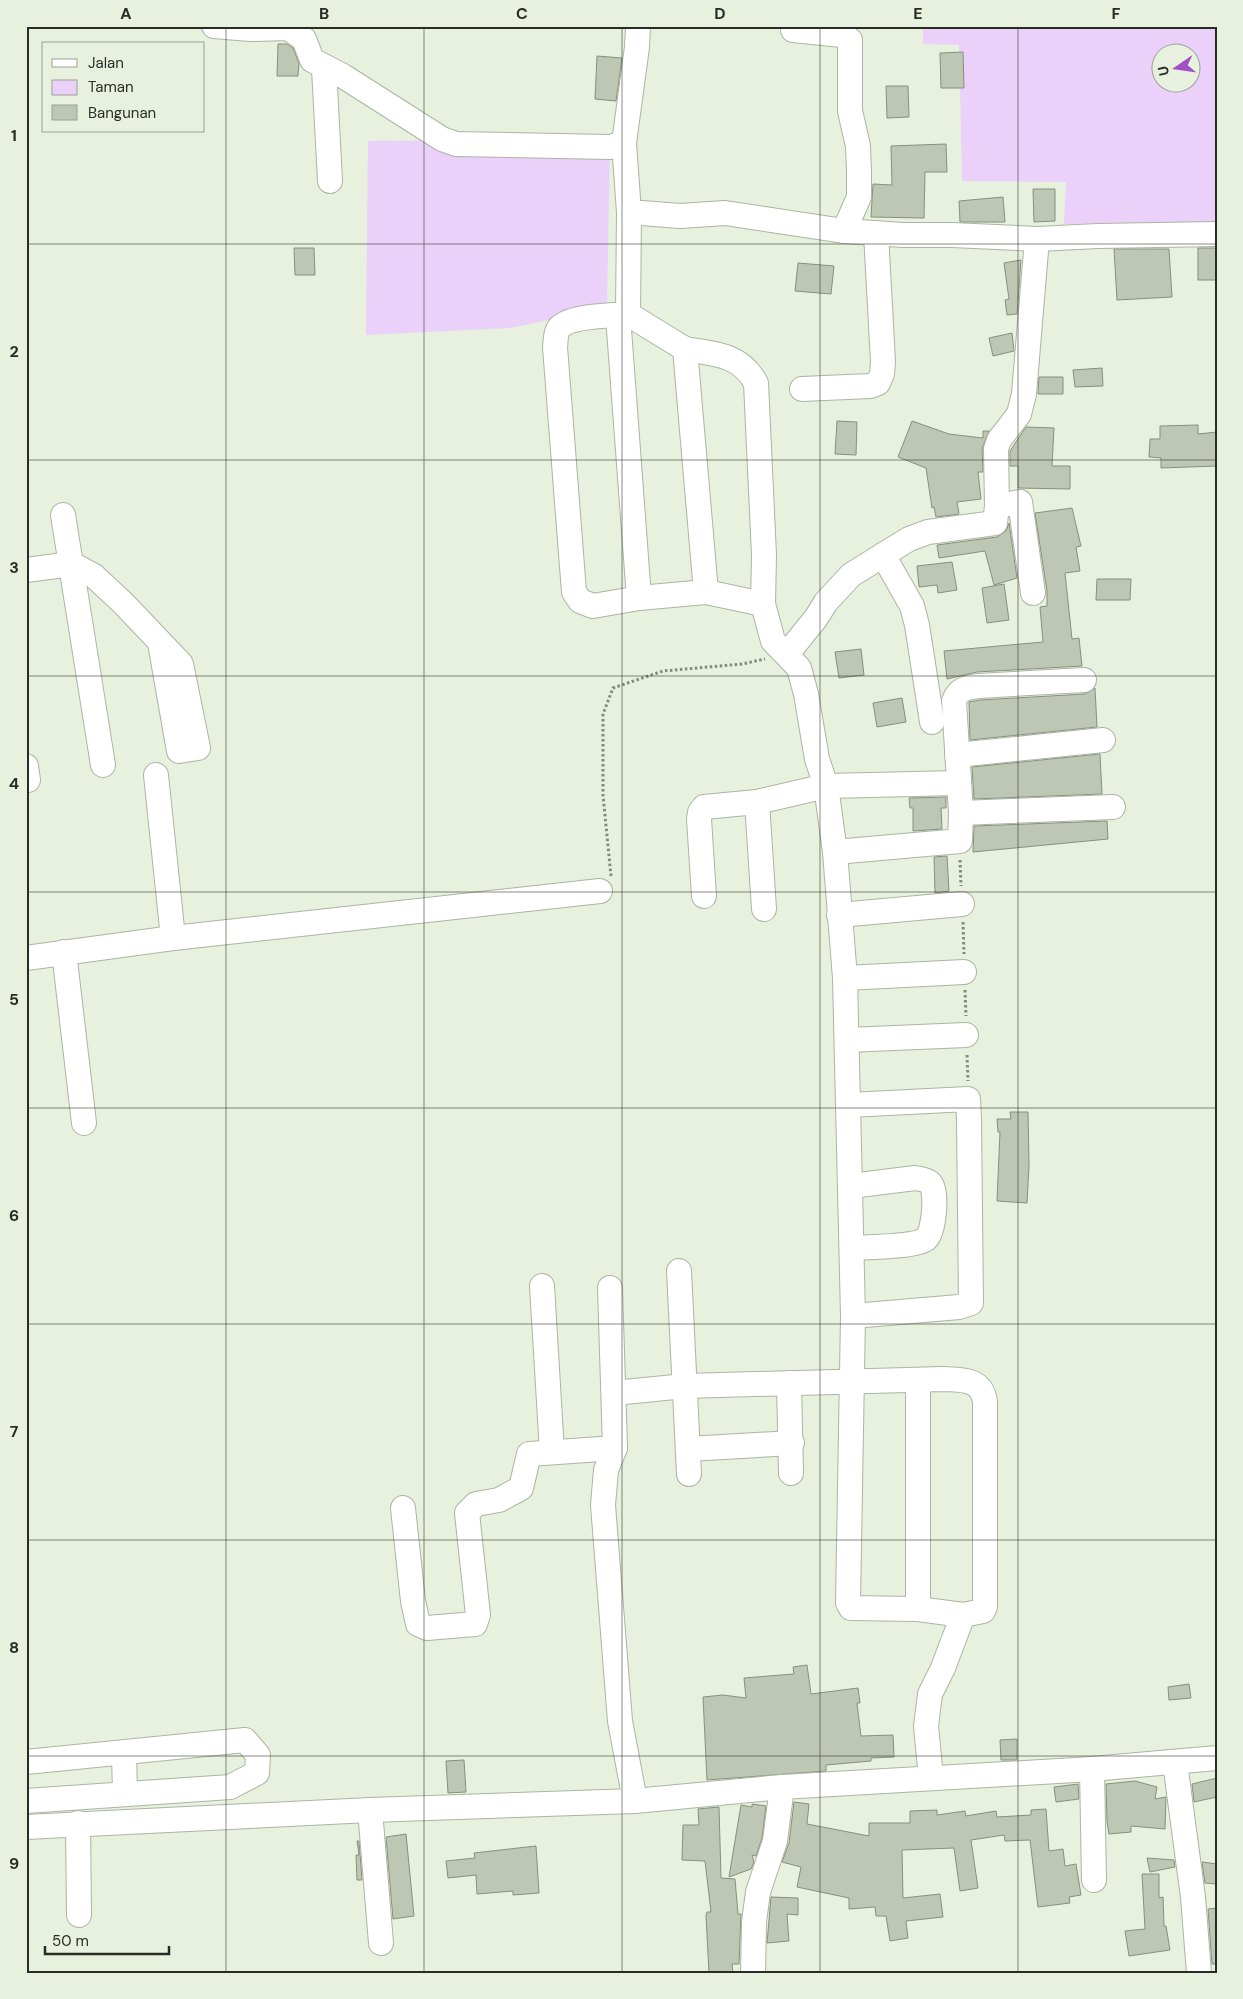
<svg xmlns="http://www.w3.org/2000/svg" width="1243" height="1999" font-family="'DM Sans',sans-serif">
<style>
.green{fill:#ebd0f9;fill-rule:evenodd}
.building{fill:#bec7b4;stroke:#87907e}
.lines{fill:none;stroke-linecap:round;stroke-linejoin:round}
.minor-casing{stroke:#acb5a3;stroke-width:26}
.path{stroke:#848b7d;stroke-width:3;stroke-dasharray:2.5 2.5;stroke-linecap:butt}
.minor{stroke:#fff;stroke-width:24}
.grid{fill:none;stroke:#292c25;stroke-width:1;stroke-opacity:0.55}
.neatline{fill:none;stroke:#292c25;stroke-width:2}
.grid-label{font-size:16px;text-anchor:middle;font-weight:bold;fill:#292c25}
</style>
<rect width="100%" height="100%" fill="#e7f1dd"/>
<g class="green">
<path d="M923 26H1217V222L1064 224 1066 182 962 181 959 45 923 44ZM1160 52H1190V82H1160Z"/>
<path d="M610 139 607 308 510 328 366 335 368 141Z"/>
</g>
<g class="building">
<path d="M278 44H287L293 48 299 63 298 76H277Z"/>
<path d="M963 52 964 88H941L940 53Z"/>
<path d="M597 56 622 58 616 101 595 99Z"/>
<path d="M886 86H908L909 117 887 118Z"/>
<path d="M946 144 947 172H925L924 218 871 217 873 184 892 185 891 146Z"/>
<path d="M1033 189H1055V221L1034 222Z"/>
<path d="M1003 197 1005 222H960L959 201Z"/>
<path d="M294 248H314L315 275H295Z"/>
<rect x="1198" y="248" width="19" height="32"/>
<path d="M1114 249H1169L1172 297 1117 300Z"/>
<path d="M1021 260 1017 314 1007 315 1005 300 1009 299 1004 263Z"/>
<path d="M798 263 834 266 831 294 795 291Z"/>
<path d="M1012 333 1014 351 993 356 989 338Z"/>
<path d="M1102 368 1103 386 1075 387 1073 370Z"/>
<path d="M1039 377H1063V394H1038Z"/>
<path d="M837 421 857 422 856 455 835 454Z"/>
<path d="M912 421 949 434 983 438V431H989L982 449 983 472H978L981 499 957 502 959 514 936 517 934 507 932 508 926 468 898 457Z"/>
<path d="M1198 425V434L1217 432V466L1161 468V458L1149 457 1150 439H1160V426Z"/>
<path d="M1026 427 1054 428 1052 466H1070V489L1018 488V466H1010V451Z"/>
<path d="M1072 508 1081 546 1076 547 1080 571 1065 573 1072 639 1079 638 1082 666 977 672 947 679 944 651 1043 642 1040 607 1047 606V591L1035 513Z"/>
<path d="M1009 523 1017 578 994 585 985 551 939 558 937 545 997 537 1006 531Z"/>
<path d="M952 562 957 590 938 593 937 585 919 587 917 566Z"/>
<path d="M1097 579H1131L1130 600H1096Z"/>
<path d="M1004 584 1009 620 987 623 982 588Z"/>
<path d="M861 649 864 675 839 678 835 652Z"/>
<path d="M1095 688 1097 727 970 740 969 702 980 700 1085 694Z"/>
<path d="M902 698 906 722 877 727 873 703Z"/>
<path d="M1100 754 1102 794 974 799 972 767Z"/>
<path d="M946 797V808H941L942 829 913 831V808H910L909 798Z"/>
<path d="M1107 821 1108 839 973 852 974 826Z"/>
<path d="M947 856 949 891 935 893 934 857Z"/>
<path d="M1010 1112H1028L1029 1166 1027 1203 997 1201 1000 1132H998L997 1119H1011Z"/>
<path d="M807 1665 811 1694 858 1688 860 1703H857L861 1736 893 1735 894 1757 871 1758V1761L826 1765V1771L707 1780 703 1697 723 1695 746 1698 744 1678 794 1674 793 1667Z"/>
<path d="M1189 1684 1191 1698 1169 1700 1168 1687Z"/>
<path d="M1017 1739V1760H1001L1000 1740Z"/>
<path d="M464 1760 466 1792 448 1793 446 1761Z"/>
<path d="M1217 1778V1797L1194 1802 1192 1784Z"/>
<path d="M1135 1781 1157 1787 1155 1799 1166 1797 1165 1829 1131 1826V1832L1109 1834 1107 1822 1106 1784Z"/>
<path d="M1078 1784 1079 1799 1056 1802 1054 1787Z"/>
<path d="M794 1802 809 1804 807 1824 869 1836V1823H910V1811L937 1810V1815L965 1811 966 1816 996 1811 997 1817 1031 1815V1810L1046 1809 1049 1851 1063 1849 1065 1866 1076 1864 1081 1895 1069 1897 1070 1903 1038 1907 1030 1840 1005 1841 1004 1835 971 1840 978 1888 960 1891 954 1848 902 1850 903 1898 940 1894 943 1917 906 1921 908 1938 890 1941 886 1916H876L875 1907 849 1909V1898L797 1887 801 1867 782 1862 789 1843Z"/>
<path d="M752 1804 766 1806 762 1838 756 1856 752 1855 754 1862 751 1869 729 1877 741 1805 752 1807Z"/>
<path d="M719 1807 721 1878 735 1879 738 1914H741L739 1964H732L733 1973H709L706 1916 707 1912H711L705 1861 682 1860 683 1825H699L698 1809Z"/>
<path d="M406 1834 414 1916 393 1919 386 1837Z"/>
<path d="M357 1841H359L362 1880H357L356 1855H359Z"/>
<path d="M536 1846 539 1893 513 1895V1891L477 1894 476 1875 448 1878 446 1861 475 1858 474 1853Z"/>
<path d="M1147 1858 1174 1860 1175 1867 1150 1872Z"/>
<path d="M1202 1862 1217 1864V1884L1205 1883Z"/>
<path d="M1142 1874H1159V1898L1163 1897 1164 1926H1166L1170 1950 1129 1956 1125 1931 1145 1929Z"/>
<path d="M771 1897 798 1898V1915L787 1914 789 1941 767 1943Z"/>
<path d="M1217 1908V1964H1212L1208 1909Z"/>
</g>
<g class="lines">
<defs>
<g id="minor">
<path d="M214 26 250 29 288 28 304 39 312 60 343 76 442 139 456 144 610 147 624 143 629 212 680 216 725 213 844 231 903 235H952L1037 239 1098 236 1217 234"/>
<path d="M793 30 842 35 850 40V111L858 146 859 172V197L844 231"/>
<path d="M324 68 330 181"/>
<path d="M624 143 637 47 638 26"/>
<path d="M629 212 628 314C612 316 570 315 559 328 555 333 556 341 555 347L574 592 580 601 593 606 639 598 706 592 763 604"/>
<path d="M628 314 685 349 706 592"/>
<path d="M618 316 639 598"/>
<path d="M685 349C715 354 740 354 756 383L764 555 763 604 773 641 799 668 806 694 817 759 826 786 835 852 845 978 853 1316 848 1603 851 1608 918 1609 963 1615"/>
<path d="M802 389 870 386 878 383 882 374 883 362 876 233"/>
<path d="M997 506 996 449 999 440 1019 414 1024 394 1037 239"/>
<path d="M63 515 103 765"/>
<path d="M883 555 912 606 917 625 932 722"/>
<path d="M26 570 72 564 94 576 123 603 181 664 198 748 179 751 160 643"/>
<path d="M787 654 816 618 826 602 851 575 883 555 909 539 928 532 995 523 997 506 1020 502 1033 593"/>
<path d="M957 755 1103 740"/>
<path d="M26 766 28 780"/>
<path d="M156 775 173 938"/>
<path d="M757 802 764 909"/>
<path d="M961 813 1113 807"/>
<path d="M835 852 960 841 961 813 954 701C958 689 966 688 978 686L1084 680"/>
<path d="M704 896 699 819 700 812 704 807 757 802 826 786 958 783"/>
<path d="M839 915 962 904"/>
<path d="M64 952 84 1123"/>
<path d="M26 958 173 938 600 891"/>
<path d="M845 978 964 972"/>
<path d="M847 1040 966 1035"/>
<path d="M849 1105 968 1099 969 1119 971 1303 959 1307 853 1316"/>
<path d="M851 1186 915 1178C920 1179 926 1179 930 1183 938 1191 934 1232 926 1239 915 1247 868 1247 852 1248"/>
<path d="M679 1271 689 1474"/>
<path d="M542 1286 552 1452"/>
<path d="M610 1288 615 1448 606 1470 603 1505 620 1721 635 1801"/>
<path d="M789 1383 791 1473"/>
<path d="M614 1393 685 1386 943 1379C962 1380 982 1378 985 1402V1607L983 1611 963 1615 943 1668 930 1694 926 1726 931 1778"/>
<path d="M688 1449 792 1443"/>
<path d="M403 1508 413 1601 418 1624 427 1628 475 1624 478 1615 467 1513 476 1504 499 1500 521 1488 529 1454 615 1448"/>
<path d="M918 1609V1380"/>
<path d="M124 1753 125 1793"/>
<path d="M26 1762 245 1740 258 1755 257 1773 230 1787 26 1801"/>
<path d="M1175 1763 1193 1897 1199 1973"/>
<path d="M1092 1769 1094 1880"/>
<path d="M370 1810 381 1943"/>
<path d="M78 1823 79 1915"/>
<path d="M26 1827 370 1810 635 1801 782 1787 1092 1769 1217 1758"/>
<path d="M753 1973 754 1922 758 1892 775 1841 782 1787"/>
</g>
</defs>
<use href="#minor" class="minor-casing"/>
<g class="path">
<path d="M960 860 961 886"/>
<path d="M611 876 603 795V714L613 688 663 671 742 664 765 659"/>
<path d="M963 922 964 954"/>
<path d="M965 990 966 1016"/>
<path d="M967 1055 968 1081"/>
</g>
<use href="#minor" class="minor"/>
</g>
<path class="grid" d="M226 26V1973M424 26V1973M622 26V1973M820 26V1973M1018 26V1973M26 244H1217M26 460H1217M26 676H1217M26 892H1217M26 1108H1217M26 1324H1217M26 1540H1217M26 1756H1217"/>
<rect width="1243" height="1999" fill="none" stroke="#e7f1dd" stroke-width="55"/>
<rect x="42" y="42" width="162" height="90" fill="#e7f1dd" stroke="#9ba293"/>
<rect x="52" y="59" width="25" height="8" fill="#ffffff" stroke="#9ba293"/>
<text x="88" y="68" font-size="15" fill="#292c25">Jalan</text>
<rect x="52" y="80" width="25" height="15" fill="#ebd0f9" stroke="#9ba293"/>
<text x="88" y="92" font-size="15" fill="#292c25">Taman</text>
<rect x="52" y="105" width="25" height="15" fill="#bec7b4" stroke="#9ba293"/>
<text x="88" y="118" font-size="15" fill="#292c25">Bangunan</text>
<g transform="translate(1176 68) rotate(257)"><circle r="24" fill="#e7f1dd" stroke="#9ba293"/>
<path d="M0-4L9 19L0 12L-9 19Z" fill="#a052c4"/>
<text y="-8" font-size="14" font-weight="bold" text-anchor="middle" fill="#292c25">U</text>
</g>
<path d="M45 1946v8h124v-8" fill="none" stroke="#292c25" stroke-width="2.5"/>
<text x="52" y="1946" font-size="15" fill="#292c25" stroke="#e7f1dd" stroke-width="4" paint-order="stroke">50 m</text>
<rect x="28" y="28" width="1188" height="1944" class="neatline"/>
<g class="grid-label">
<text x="126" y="19">A</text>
<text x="324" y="19">B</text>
<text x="522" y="19">C</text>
<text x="720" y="19">D</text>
<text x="918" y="19">E</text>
<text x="1116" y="19">F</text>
<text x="14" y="141">1</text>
<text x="14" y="357">2</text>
<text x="14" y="573">3</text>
<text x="14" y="789">4</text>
<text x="14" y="1005">5</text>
<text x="14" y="1221">6</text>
<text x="14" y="1437">7</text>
<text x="14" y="1653">8</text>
<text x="14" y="1869">9</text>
</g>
</svg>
